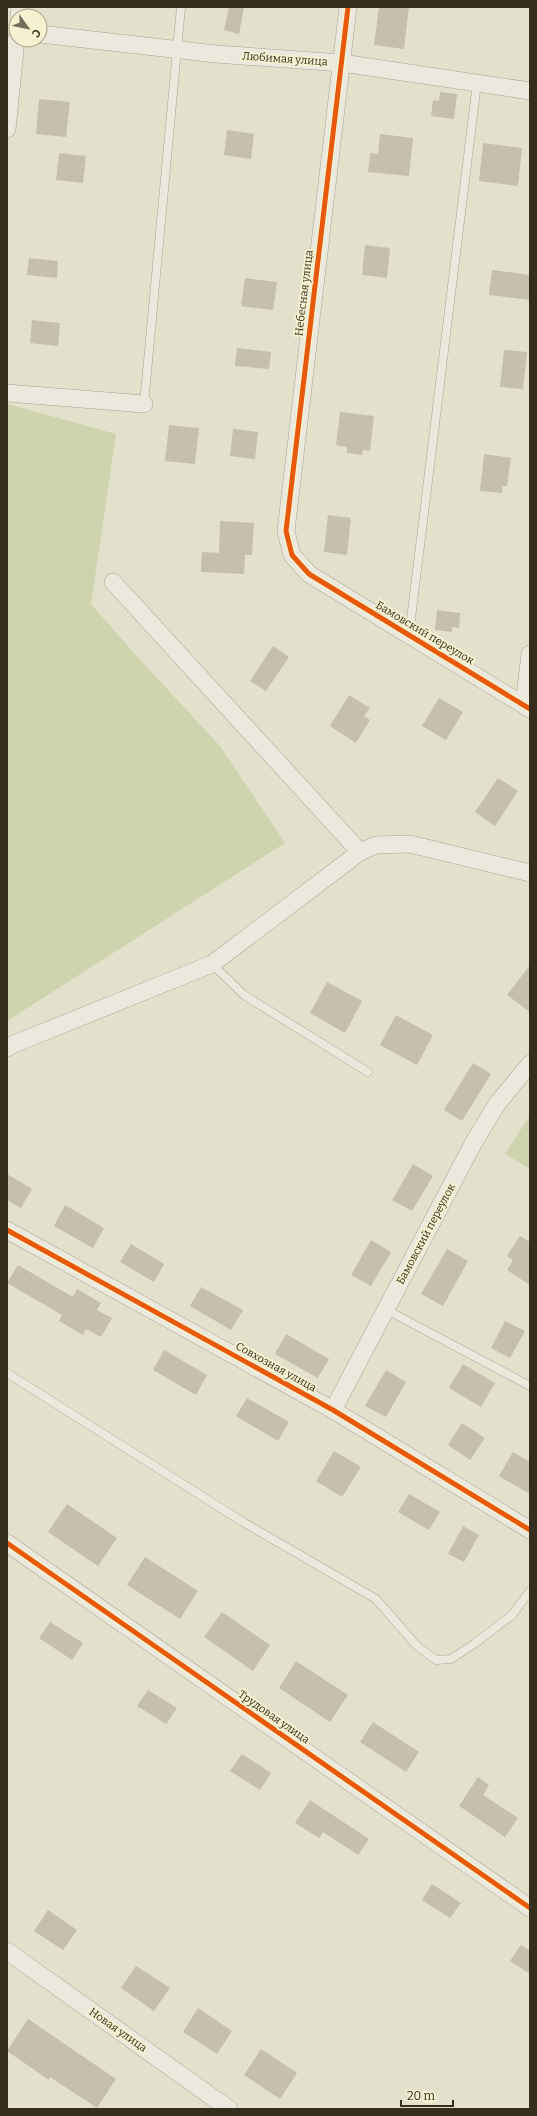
<svg xmlns="http://www.w3.org/2000/svg" width="537" height="2116" font-family="Bitter,serif">
<style>
.green{fill:#cdd4ae}
.building{fill:#c6bfac}
.lines{fill:none;stroke-linecap:round;stroke-linejoin:round}
.lane-casing{stroke:#a8a495;stroke-width:9}
.street-casing{stroke:#a8a495;stroke-width:18}
.lane{stroke:#ebe9dd;stroke-width:8}
.street{stroke:#ebe9dd;stroke-width:17}
.cycleway-casing{stroke:#f5f1d1;stroke-width:8}
.cycleway{stroke:#e8590c;stroke-width:5}
.labels{text-anchor:middle;dominant-baseline:central;stroke-width:4;stroke-linejoin:round;paint-order:stroke}
.street-label{font-size:11px;fill:#362e1d;stroke:#f5f1d1}
</style>
<rect width="100%" height="100%" fill="#e3e0cb"/>
<g class="green">
<path d="M7 404 116 434 91 604 141 661 220 746 285 843 7 1021Z"/>
<path d="M530 1115V1169L505 1154Z"/>
</g>
<g class="building">
<path d="M229 7H244L239 34 224 30Z"/>
<path d="M379 7H409L404 49 374 45Z"/>
<path d="M440 92 457 94 454 119 431 116 433 100 439 101Z"/>
<path d="M39 99 70 102 66 137 36 134Z"/>
<path d="M227 130 254 134 251 159 224 155Z"/>
<path d="M380 134 413 138 409 176 368 172 370 153 378 154Z"/>
<path d="M483 143 522 148 518 186 479 181Z"/>
<path d="M59 153 86 156 83 183 56 180Z"/>
<path d="M365 245 390 248 387 278 362 275Z"/>
<path d="M29 258 58 261 57 278 27 275Z"/>
<path d="M492 270 530 275V300L489 295Z"/>
<path d="M245 278 277 282 273 310 241 306Z"/>
<path d="M32 320 60 323 58 346 30 343Z"/>
<path d="M237 348 271 352 269 369 235 366Z"/>
<path d="M504 350 527 352 523 389 500 387Z"/>
<path d="M340 412 374 416 370 451 363 450 362 455 347 453V447L336 445Z"/>
<path d="M169 425 199 428 195 464 165 461Z"/>
<path d="M233 429 258 432 255 459 230 456Z"/>
<path d="M484 454 511 458 507 486H502V493L480 491Z"/>
<path d="M328 515 351 518 347 555 324 552Z"/>
<path d="M220 521 254 523 252 555H245L244 574 201 572 202 552 219 553Z"/>
<path d="M437 610 460 613 459 628 452 627V632L435 630Z"/>
<path d="M273 646 289 657 266 691 250 681Z"/>
<path d="M349 695 370 708 364 716 370 720 356 743 330 726Z"/>
<path d="M439 698 463 712 446 740 422 726Z"/>
<path d="M498 778 518 791 495 826 475 812Z"/>
<path d="M530 965V1012L507 995Z"/>
<path d="M327 982 362 1001 345 1033 310 1013Z"/>
<path d="M396 1015 433 1035 417 1065 380 1045Z"/>
<path d="M473 1063 491 1074 462 1121 444 1110Z"/>
<path d="M413 1164 433 1176 412 1211 392 1200Z"/>
<path d="M7 1174 32 1189 21 1208 7 1200Z"/>
<path d="M65 1205 104 1228 93 1248 54 1226Z"/>
<path d="M520 1236 530 1242V1285L507 1270 513 1260 507 1256Z"/>
<path d="M371 1240 391 1252 371 1286 351 1275Z"/>
<path d="M131 1244 164 1264 154 1282 120 1262Z"/>
<path d="M447 1249 468 1261 443 1306 421 1294Z"/>
<path d="M18 1265 73 1297 77 1289 101 1303 97 1310 112 1318 101 1337 86 1329 83 1335 59 1321 62 1315 7 1283Z"/>
<path d="M201 1287 243 1310 231 1330 190 1306Z"/>
<path d="M505 1321 525 1331 510 1358 491 1348Z"/>
<path d="M286 1334 329 1359 318 1378 275 1354Z"/>
<path d="M164 1350 207 1375 196 1395 153 1370Z"/>
<path d="M463 1364 495 1383 481 1407 449 1388Z"/>
<path d="M386 1370 406 1382 386 1417 365 1406Z"/>
<path d="M247 1398 289 1422 278 1441 236 1416Z"/>
<path d="M462 1423 485 1438 470 1460 448 1445Z"/>
<path d="M334 1451 361 1467 342 1497 316 1481Z"/>
<path d="M513 1452 530 1462V1494L499 1476Z"/>
<path d="M409 1494 440 1512 429 1530 398 1512Z"/>
<path d="M67 1504 117 1538 98 1566 48 1532Z"/>
<path d="M463 1526 479 1535 464 1562 448 1554Z"/>
<path d="M145 1557 198 1591 180 1619 127 1585Z"/>
<path d="M222 1612 270 1645 253 1671 204 1637Z"/>
<path d="M50 1622 83 1643 72 1660 39 1638Z"/>
<path d="M296 1661 348 1695 330 1722 279 1688Z"/>
<path d="M148 1690 177 1708 166 1724 137 1706Z"/>
<path d="M373 1722 419 1752 406 1772 360 1742Z"/>
<path d="M242 1754 271 1773 260 1790 230 1771Z"/>
<path d="M478 1777 489 1785 483 1795 518 1818 505 1837 459 1806Z"/>
<path d="M310 1800 369 1839 358 1855 323 1832 319 1838 295 1823Z"/>
<path d="M432 1884 461 1903 450 1918 422 1900Z"/>
<path d="M48 1910 77 1930 63 1950 34 1931Z"/>
<path d="M521 1945 530 1951V1974L510 1961Z"/>
<path d="M136 1966 170 1988 154 2011 121 1988Z"/>
<path d="M198 2008 232 2031 217 2054 183 2032Z"/>
<path d="M28 2019 116 2079 97 2108 50 2077 49 2080 7 2051Z"/>
<path d="M261 2049 297 2073 280 2099 244 2075Z"/>
</g>
<g class="lines">
<defs>
<g id="lane">
<path d="M144 404 181 7"/>
<path d="M409 635 477 83"/>
<path d="M212 964 244 995 368 1072"/>
<path d="M387 1310 530 1386"/>
<path d="M7 1373 243 1522 376 1599 417 1646 436 1660 451 1659 474 1644 512 1615 530 1591"/>
</g>
<g id="street">
<path d="M348 7 286 531 292 555 309 574 530 709"/>
<path d="M19 16 20 7"/>
<path d="M40 34 216 54 342 63 530 91"/>
<path d="M7 129 16 40"/>
<path d="M7 393 144 404"/>
<path d="M113 582 360 852"/>
<path d="M524 705 530 654"/>
<path d="M7 1048 14 1044 212 964 360 852 376 845 410 844 530 873"/>
<path d="M7 1230 333 1410 530 1530"/>
<path d="M333 1410 474 1142 497 1104 530 1064"/>
<path d="M7 1543 530 1908"/>
<path d="M7 1951 229 2109"/>
</g>
</defs>
<use href="#lane" class="lane-casing"/>
<use href="#street" class="street-casing"/>
<use href="#lane" class="lane"/>
<use href="#street" class="street"/>
<defs>
<g id="cycleway">
<path d="M348 7 286 531 292 555 309 574 530 709"/>
<path d="M7 1230 333 1410 530 1530"/>
<path d="M7 1543 530 1908"/>
</g>
</defs>
<use href="#cycleway" class="cycleway-casing"/>
<use href="#cycleway" class="cycleway"/>
</g>
<g class="labels">
<g class="street-label">
<text transform="translate(285 59) rotate(4)">Любимая улица</text>
<text transform="translate(304 293) rotate(-83)">Небесная улица</text>
<text transform="translate(425 633) rotate(31)">Бамовский переулок</text>
<text transform="translate(426 1234) rotate(-62)">Бамовский переулок</text>
<text transform="translate(276 1367) rotate(29)">Совхозная улица</text>
<text transform="translate(274 1717) rotate(35)">Трудовая улица</text>
<text transform="translate(118 2030) rotate(35)">Новая улица</text>
</g>
</g>
<rect width="537" height="2116" fill="none" stroke="#362e1d" stroke-width="16"/>
<g transform="translate(28 28) rotate(123)"><circle r="19" fill="#f5f1d1" stroke="#a9a389"/>
<path d="M0-3L7 15L0 10L-7 15Z" fill="#736c5a"/>
<text y="-6" font-size="11" font-weight="bold" text-anchor="middle" fill="#362e1d">С</text>
</g>
<path d="M401 2100v6h52v-6" fill="none" stroke="#362e1d" stroke-width="2"/>
<text x="407" y="2100" font-size="12" fill="#362e1d" stroke="#f5f1d1" stroke-width="3" paint-order="stroke">20 m</text>
</svg>
